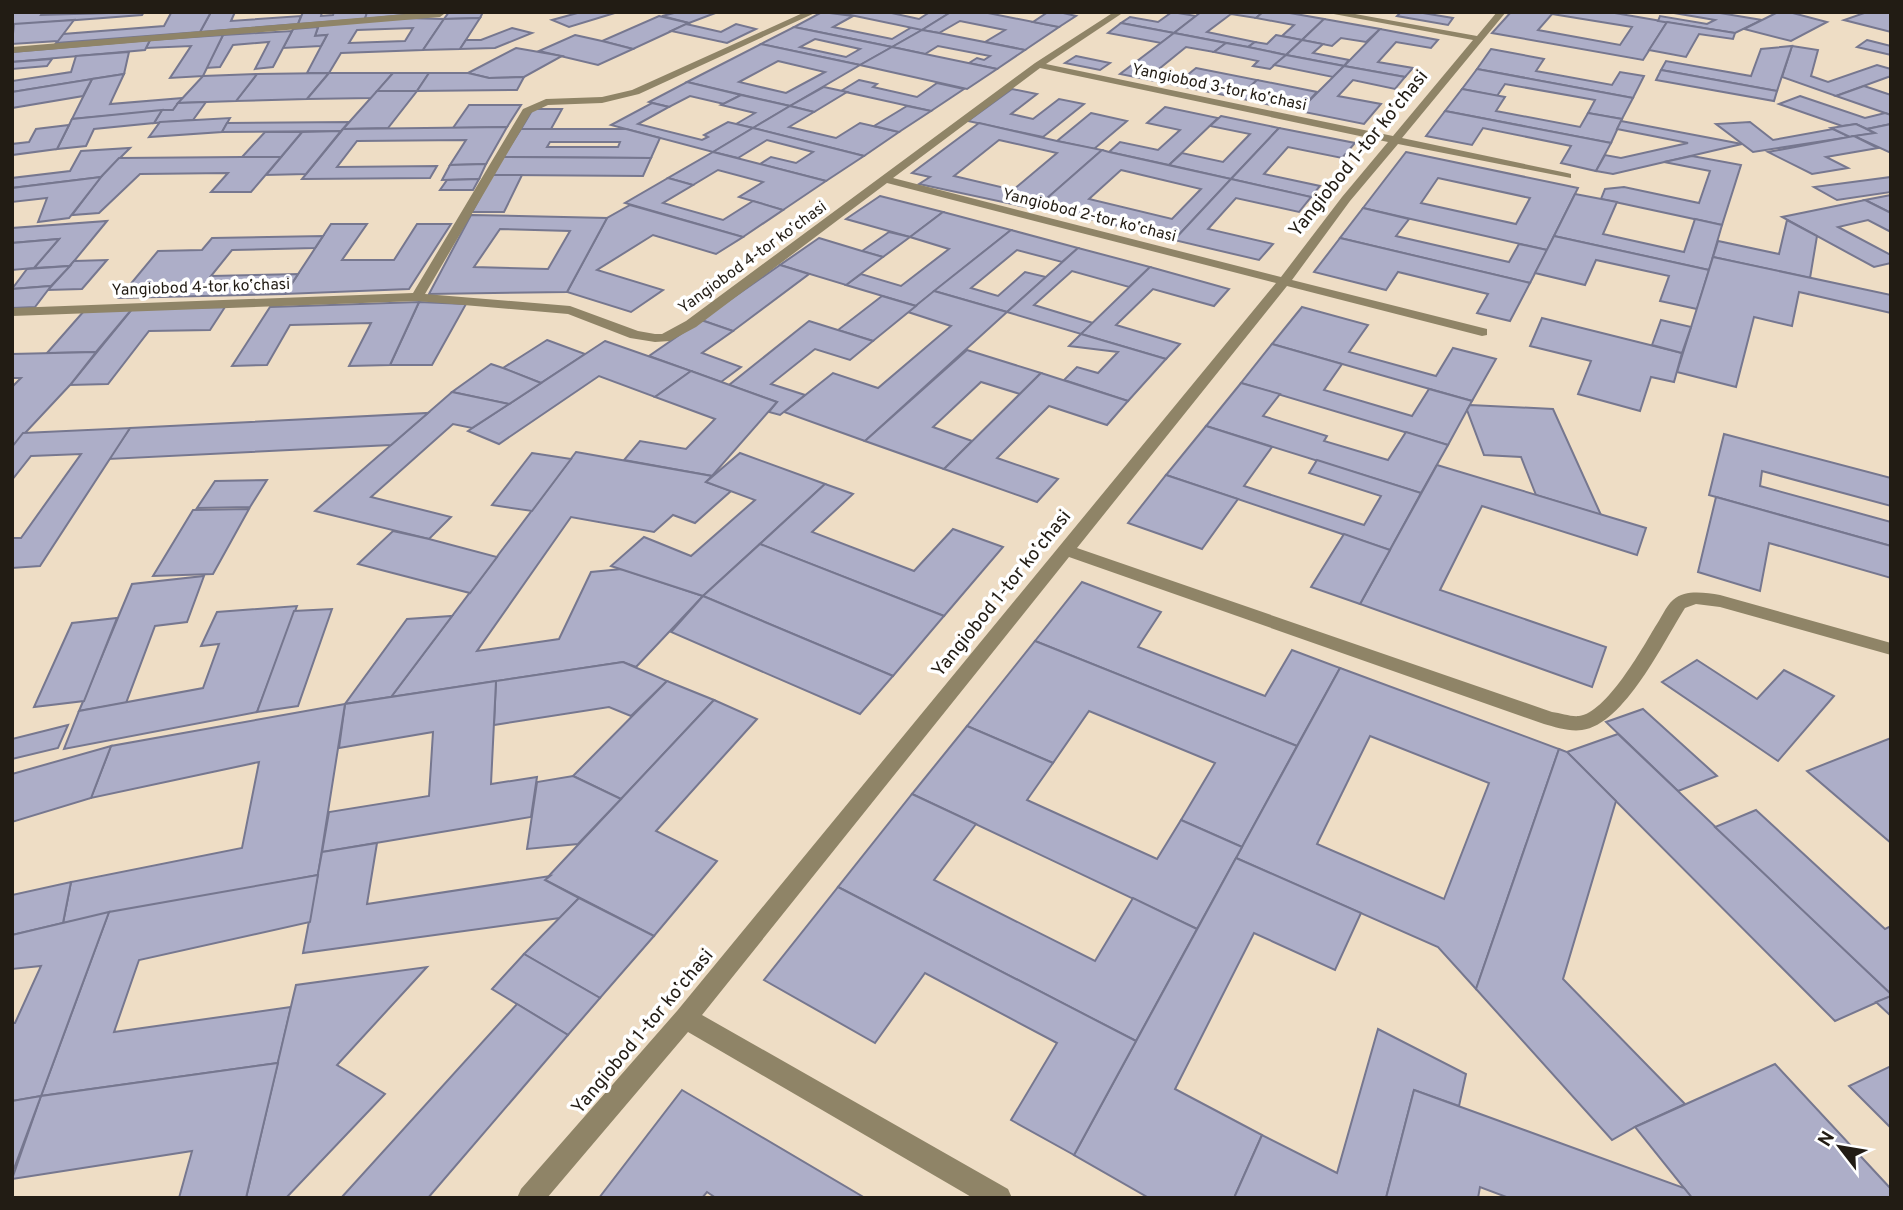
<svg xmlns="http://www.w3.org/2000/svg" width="1903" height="1210" font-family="Overpass,sans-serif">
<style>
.building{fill:#adaec8;stroke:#76778f;stroke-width:2;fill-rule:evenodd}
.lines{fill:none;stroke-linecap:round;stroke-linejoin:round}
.minor{fill:#8f8467;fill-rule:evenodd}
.labels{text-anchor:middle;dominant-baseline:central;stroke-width:7;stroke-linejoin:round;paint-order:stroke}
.far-street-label{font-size:16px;fill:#221c14;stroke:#fff}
.street-label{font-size:19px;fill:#221c14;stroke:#fff}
</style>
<rect width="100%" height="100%" fill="#eeddc5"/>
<g class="building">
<path d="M12 12H43L41 15 144 12 142 15 12 25Z"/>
<path d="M211 12H235L231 21 301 16 298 24 200 32Z"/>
<path d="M211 12 200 32 56 43 63 34 164 26 171 13Z"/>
<path d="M303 12H322L321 16 333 15 334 12H367L365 19 298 24Z"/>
<path d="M367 12H432L365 19Z"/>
<path d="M449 12H483L480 18 444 19Z"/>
<path d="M581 12H618L569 27 552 20Z"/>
<path d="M678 12H718L689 23 662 16Z"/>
<path d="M822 12 853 16 833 27 892 39 912 27 922 30 892 47 794 27Z"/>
<path d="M836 12H887L919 19 930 12H951L922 30Z"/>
<path d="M951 12H983L1059 27 1025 50 985 42 1005 30 960 21 939 33 922 30Z"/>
<path d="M1048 12H1059L1076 16 1059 27 1033 22Z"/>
<path d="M1172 12 1196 16 1174 33 1121 23 1130 17 1158 22Z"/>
<path d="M1201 12H1263L1256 18 1231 14 1207 32 1255 42 1248 47 1174 33Z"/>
<path d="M1263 12H1284L1324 19 1302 40 1282 36 1294 25 1256 18Z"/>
<path d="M1401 12H1417L1453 18 1448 25 1397 16Z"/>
<path d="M1511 12H1609L1667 22 1643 60 1492 33ZM1552 14 1632 27 1620 45 1538 30Z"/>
<path d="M1668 12H1714L1762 20 1735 33 1658 21 1660 16 1707 24 1715 20Z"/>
<path d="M1778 12H1789L1827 22 1791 41 1744 29Z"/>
<path d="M1867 12H1891V32L1844 20Z"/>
<path d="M659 16 689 23 633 49 602 41Z"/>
<path d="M406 18 444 19 423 50 341 53 329 73H307L327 35 315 36 319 25ZM413 28 405 41 349 43 357 30Z"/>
<path d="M480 18 460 49 423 50 444 19Z"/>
<path d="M1324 19 1380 29 1366 42 1341 38 1332 46 1302 40Z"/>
<path d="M74 20 58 41 12 44 14 24Z"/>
<path d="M1667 22 1735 33 1733 39 1699 34 1686 57 1649 50Z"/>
<path d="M1121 23 1174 33 1161 43 1108 33Z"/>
<path d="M686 24 721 32 736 24 756 29 727 43 671 31Z"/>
<path d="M318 27 315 36 327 35 321 46 283 48 293 29Z"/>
<path d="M794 27 892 47 860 65 761 44ZM815 39 860 49 846 57 800 47Z"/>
<path d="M512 28 532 33 495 48 460 49 466 40H481Z"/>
<path d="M1380 29 1438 40 1431 48 1396 42 1378 62 1413 68 1405 77 1344 66Z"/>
<path d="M922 30 939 33 1025 50 997 69 969 63 977 58 984 60 990 56 938 46 925 54 892 47Z"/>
<path d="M292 31 273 67 255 69 269 42 233 45 220 67 206 68 223 35Z"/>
<path d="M1174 33 1226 43 1214 52 1186 47 1154 73 1182 79 1175 85 1120 74Z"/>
<path d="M223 35 203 76 170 78 191 46 146 48 150 40Z"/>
<path d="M575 35 602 41 633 49 598 65 539 51Z"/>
<path d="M1276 35 1302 40 1286 55 1248 47 1255 42 1267 44Z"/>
<path d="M150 40 145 50 12 62V52Z"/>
<path d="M1302 40 1323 44 1313 53 1349 60 1344 66 1286 55Z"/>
<path d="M1867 40 1891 46V55L1857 47Z"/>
<path d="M1226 43 1248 47 1286 55 1270 69 1253 66 1258 61 1214 52Z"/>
<path d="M761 44 860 65 790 106 687 82ZM778 61 825 72 786 93 739 82Z"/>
<path d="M1792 46 1818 50 1811 76 1828 82 1877 65 1891 69V76L1836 96 1782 77Z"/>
<path d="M1792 46 1777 91 1661 70 1666 61 1751 76 1761 49Z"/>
<path d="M892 47 925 54 997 69 967 89 860 65Z"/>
<path d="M516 48 562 56 524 77 489 78 468 73Z"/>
<path d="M1491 49 1544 59 1536 71 1612 85 1620 72 1644 76 1633 98 1477 69Z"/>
<path d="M129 52 124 74 12 92V81L71 72 76 56Z"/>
<path d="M1286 55 1344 66 1333 77 1274 65Z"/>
<path d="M1076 56 1110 63 1100 70 1065 63Z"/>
<path d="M52 59 47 66 12 69V62Z"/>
<path d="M1344 66 1405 77 1395 89 1353 80 1338 96 1381 104 1364 124 1299 111Z"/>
<path d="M1196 68 1257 80 1238 98 1175 85Z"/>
<path d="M1477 69 1633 98 1622 119 1588 113 1595 100 1505 84 1497 96 1462 89Z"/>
<path d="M1661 70 1777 91 1774 101 1656 80Z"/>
<path d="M329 73 307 99 236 101 257 74Z"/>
<path d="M329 73H393L372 98 307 99Z"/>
<path d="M393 73H429L417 91H377Z"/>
<path d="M429 73H468L489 78 524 77 517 90 417 91Z"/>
<path d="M124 74 110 104 183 98 173 110 72 119 92 79Z"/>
<path d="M257 74 236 101 178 103 203 76Z"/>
<path d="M92 79 83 96 12 108V92Z"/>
<path d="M859 80 877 84 873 87 917 97 937 83 964 89 931 111 841 91Z"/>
<path d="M1257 80 1317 92 1299 111 1238 98Z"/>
<path d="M687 82 741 95 724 104 690 96 669 107 649 102Z"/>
<path d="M1864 86 1891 95V115L1836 96Z"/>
<path d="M824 87 847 92 814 112 790 106Z"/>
<path d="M1012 89 1037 94 1011 114 1033 119 1059 99 1084 104 1043 137 968 121Z"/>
<path d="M1462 89 1505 97 1496 111 1580 127 1588 113 1622 119 1611 143 1445 111Z"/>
<path d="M377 91H417L388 128 343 129Z"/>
<path d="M741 95 790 106 753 128 736 124 755 113 721 105Z"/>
<path d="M1800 96 1865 118 1885 113 1891 115V124L1867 129 1856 124 1842 126 1779 104Z"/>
<path d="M206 102 193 120 154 123 162 110H173L178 103Z"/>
<path d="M652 103 669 107 638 124 702 140 708 137 704 135 728 122 753 128 713 152 611 125Z"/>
<path d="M469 105H521L507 127 453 128Z"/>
<path d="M790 106 814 112 789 127 836 138 860 123 899 132 864 156 753 128Z"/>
<path d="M907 106 931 111 899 132 874 126Z"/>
<path d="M1165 107 1218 118 1169 165 1109 152 1120 142 1158 150 1180 130 1147 123Z"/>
<path d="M533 109H562L551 129H521Z"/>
<path d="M162 110 154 123 94 129 86 146 57 149 72 119Z"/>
<path d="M1445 111 1611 143 1596 171 1561 163 1571 146 1483 128 1472 145 1426 136Z"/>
<path d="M1091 113 1127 121 1094 149 1057 141Z"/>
<path d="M1221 116 1279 128 1231 179 1169 165 1182 153 1223 162 1250 134 1210 126Z"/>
<path d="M230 118 222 132 149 137 160 122Z"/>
<path d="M1621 121 1742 144 1613 174 1596 171 1605 155 1621 158 1688 143 1617 129Z"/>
<path d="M349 122 341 131 222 132 227 123Z"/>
<path d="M1750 122 1773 140 1833 129 1850 137 1753 152 1716 124Z"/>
<path d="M979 123 1057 141 1102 150 1035 209 919 184 930 177 912 173ZM999 140 1057 153 1013 190 954 176Z"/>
<path d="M1856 124 1875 133 1850 137 1831 128Z"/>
<path d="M1891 124V153L1854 136 1875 133 1867 129Z"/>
<path d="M69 125 57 149 12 155V144L29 142 36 129Z"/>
<path d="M507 127 486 164 450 165 466 140 357 141 337 167 437 166 430 178 302 179 343 129Z"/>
<path d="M753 128 864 156 826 181 760 164 771 157 796 163 813 152 767 140 738 158 713 152Z"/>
<path d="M1279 128 1355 143 1342 158 1288 147 1264 174 1320 186 1311 197 1231 179Z"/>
<path d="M521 129H626L660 138 651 158 503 157ZM550 142H620L618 147H547Z"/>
<path d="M341 131 306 174 266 175 302 132Z"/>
<path d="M265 132H302L281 157H242Z"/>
<path d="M1854 136 1878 148 1826 157 1848 168 1812 174 1768 152Z"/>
<path d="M130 148 101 177 12 188V178L70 171 81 151Z"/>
<path d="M1102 150 1109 152 1231 179 1174 240 1038 206ZM1121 170 1201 189 1172 219 1089 199Z"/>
<path d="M713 152 760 164 826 181 783 210 739 197 763 182 718 170 693 185 668 178Z"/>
<path d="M1406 152 1578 188 1547 250 1363 208ZM1438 178 1530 198 1516 224 1421 203Z"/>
<path d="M1692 156 1741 165 1722 225 1601 199 1605 189 1624 187 1699 203 1710 171 1664 162Z"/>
<path d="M242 157H281L251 192H211L228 173 140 174 99 213 72 215 101 177 119 158Z"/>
<path d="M503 157 651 158 643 176 492 175Z"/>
<path d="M486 164 479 179 442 180 450 165Z"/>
<path d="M492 175H522L504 212H472Z"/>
<path d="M101 177 69 218 38 222 47 198 12 202V188Z"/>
<path d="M1891 177V192L1837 200 1814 187Z"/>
<path d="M668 178 693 185 663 203 723 220 753 201 783 210 743 237 625 203Z"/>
<path d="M479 179 473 190H440L447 180Z"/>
<path d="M1231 179 1311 197 1299 212 1236 198 1208 229 1273 244 1259 260 1174 240Z"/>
<path d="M1575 194 1617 202 1603 234 1684 252 1695 219 1722 225 1709 270 1554 236Z"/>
<path d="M1891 195V213L1865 200Z"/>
<path d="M880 196 943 212 910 237 846 219Z"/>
<path d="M1865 200 1891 213V232L1868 220 1838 227 1891 255V263L1874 267 1782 217Z"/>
<path d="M630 205 743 237 716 254 653 235 597 270 663 290 631 312 567 292 607 218Z"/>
<path d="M1363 208 1409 219 1396 236 1509 262 1519 244 1547 250 1530 283 1340 238Z"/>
<path d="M943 212 1011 230 916 306 846 285 861 274 901 286 949 249 910 237Z"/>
<path d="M471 215 607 218 567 292 429 294ZM500 229 570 231 548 269 474 267Z"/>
<path d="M1787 220 1817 236 1810 278 1713 257 1718 241 1779 254Z"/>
<path d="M107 221 70 266 34 268 59 239 12 243V228Z"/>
<path d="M331 224H367L342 260H394L417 224H451L409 289 285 294Z"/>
<path d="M1011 230 1078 248 1062 262 1017 250 971 288 998 296 1025 272 1046 277 1007 312 934 291Z"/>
<path d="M889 232 910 237 883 257 862 251Z"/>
<path d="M323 236 315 248 232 250 211 276 298 274 285 294 119 298 158 251 202 250 212 238Z"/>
<path d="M1554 236 1709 270 1697 309 1660 301 1669 276 1596 260 1585 285 1535 273Z"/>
<path d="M819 238 862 251 883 257 846 285 780 265Z"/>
<path d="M1340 238 1530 283 1510 321 1477 313 1488 294 1398 272 1386 290 1314 272Z"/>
<path d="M59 239 34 268 12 270V243Z"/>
<path d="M1078 248 1150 267 1129 287 1072 271 1034 305 1093 323 1081 334 1007 312Z"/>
<path d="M1713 257 1891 295V313L1799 292 1792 326 1754 317 1736 387 1677 372Z"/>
<path d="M107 260 82 289 48 290 74 261Z"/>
<path d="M780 265 809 274 733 331 701 320Z"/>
<path d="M70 266 51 286 12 289 27 269Z"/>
<path d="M1150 267 1229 289 1214 306 1153 289 1116 325 1180 344 1166 359 1081 334Z"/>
<path d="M51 286 35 307 12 308V289Z"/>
<path d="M934 291 1007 312 865 441 784 412 833 373 878 388 951 326 908 312Z"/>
<path d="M882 296 916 306 873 341 838 330Z"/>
<path d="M419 302 466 304 432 365H390Z"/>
<path d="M419 302 390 365 349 366 371 323 290 325 267 365 232 366 270 307Z"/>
<path d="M225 307 210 330 149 331 108 384 70 385 132 309Z"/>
<path d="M1302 307 1368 325 1349 352 1436 376 1453 348 1496 359 1472 401 1272 344Z"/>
<path d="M132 309 96 352 47 353 84 311Z"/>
<path d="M1542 318 1682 353 1674 382 1651 377 1640 411 1578 394 1591 361 1530 346Z"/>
<path d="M701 320 733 331 702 353 741 367 721 382 649 356Z"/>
<path d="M1661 320 1691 327 1682 353 1652 345Z"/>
<path d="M809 321 873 341 850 360 815 349 771 384 805 395 780 415 769 412 777 402 729 385Z"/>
<path d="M1081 334 1166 359 1128 401 1064 380 1077 367 1098 373 1118 352 1069 346Z"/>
<path d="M547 340 585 354 541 383 503 368Z"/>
<path d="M605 341 691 371 655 397 599 376 499 444 468 431Z"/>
<path d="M1272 344 1342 364 1324 390 1412 416 1429 389 1472 401 1448 445 1241 383Z"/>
<path d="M967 350 1041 373 1020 394 981 382 933 427 972 441 944 469 865 441Z"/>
<path d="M96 352 70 385 12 447V387L21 378H12V354Z"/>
<path d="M491 364 503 368 541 383 509 404 452 392Z"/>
<path d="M691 371 777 402 712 476 624 460 640 441 686 449 715 419 655 397Z"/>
<path d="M1041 373 1128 401 1107 425 1049 406 997 458 1058 479 1037 502 944 469Z"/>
<path d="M1241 383 1280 394 1263 416 1327 436 1324 441 1388 460 1406 432 1448 445 1421 493 1206 426Z"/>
<path d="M452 392 509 404 472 428 453 424 371 497 451 517 429 539 315 511Z"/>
<path d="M1470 405 1553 409 1601 515 1536 495 1521 457 1484 455 1467 410Z"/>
<path d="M428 413 391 445 109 459 130 428Z"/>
<path d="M1206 426 1272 447 1244 486 1364 525 1381 496 1309 473 1317 460 1421 493 1390 550 1166 475Z"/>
<path d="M130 428 40 566 12 568V538H21L81 454 31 456 12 480V447L23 433Z"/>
<path d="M1724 434 1891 478V506L1762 471 1760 486 1891 522V546L1709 495Z"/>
<path d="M576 452 712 476 706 482 731 491 695 523 673 515 654 532 571 517 477 651 559 639 591 572 622 569 703 596 636 667 623 662 391 697Z"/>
<path d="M532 453 571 459 532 511 492 505Z"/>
<path d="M740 453 825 484 703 596 611 566 644 537 691 556 755 500 706 482Z"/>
<path d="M1437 465 1646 528 1637 555 1482 506 1440 590 1606 647 1592 687 1360 604Z"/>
<path d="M1166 475 1238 499 1202 549 1128 523Z"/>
<path d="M267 480 250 507 197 508 215 481Z"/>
<path d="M825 484 853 494 812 532 914 571 953 529 1003 547 944 616 760 544Z"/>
<path d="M1716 497 1891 546V578L1769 543 1760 591 1698 572Z"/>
<path d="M249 509 213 574 153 576 193 510Z"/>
<path d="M393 531 429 539 497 557 470 593 358 564Z"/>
<path d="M1344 534 1390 550 1360 604 1311 587Z"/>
<path d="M760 544 944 616 893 676 703 596Z"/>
<path d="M204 576 187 622 155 626 126 703 79 711 132 584Z"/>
<path d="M1082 582 1161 612 1138 647 1265 696 1292 650 1340 668 1297 746 1035 641Z"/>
<path d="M703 596 893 676 860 714 671 632Z"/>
<path d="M297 606 257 712 64 749 79 711 203 688 219 644 201 646 217 612Z"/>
<path d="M332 609 298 706 257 712 294 611Z"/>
<path d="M452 616 391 697 345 704 407 619Z"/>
<path d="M117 618 84 701 34 707 72 623Z"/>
<path d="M1035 641 1297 746 1242 847 1181 820 1215 763 1089 711 1053 763 967 726Z"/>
<path d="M1697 660 1757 699 1784 670 1834 696 1778 761 1662 682Z"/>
<path d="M623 662 667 681 631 716 609 707 494 725 496 681Z"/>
<path d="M1340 668 1559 749 1476 989 1438 947 1236 858ZM1370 736 1489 783 1444 899 1317 844Z"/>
<path d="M496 681 491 784 537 777 531 817 322 852 329 812 429 796 433 732 339 748 345 704Z"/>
<path d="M667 681 714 700 621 799 573 776Z"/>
<path d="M714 700 757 719 656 831 717 861 654 936 545 880Z"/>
<path d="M345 704 318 875 63 923 71 882 242 848 259 762 91 798 111 746Z"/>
<path d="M1643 709 1717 776 1678 791 1606 722Z"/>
<path d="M68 725 58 748 12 759V739Z"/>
<path d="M967 726 1053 763 1027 800 1157 859 1181 820 1242 847 1197 929 912 794Z"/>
<path d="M1618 734 1891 994V996L1835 1021 1567 752Z"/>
<path d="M1891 738V843L1807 771Z"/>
<path d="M111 746 91 798 12 822V774Z"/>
<path d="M1559 749 1567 752 1616 801 1563 979 1685 1104 1635 1127 1612 1140 1476 989Z"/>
<path d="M573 776 621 799 578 844 527 849 537 782Z"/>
<path d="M912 794 976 824 934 880 1095 961 1133 898 1197 929 1136 1041 838 887Z"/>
<path d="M1756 810 1885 929 1891 926V994L1715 827Z"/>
<path d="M377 843 367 904 550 876 545 880 579 898 560 918 303 953 322 852Z"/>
<path d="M1236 858 1361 913 1335 970 1254 933 1175 1089 1262 1135 1234 1198H1149L1074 1155Z"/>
<path d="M318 875 310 922 139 960 114 1032 291 1007 278 1063 41 1096 109 912Z"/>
<path d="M71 882 63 923 12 935V895Z"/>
<path d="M838 887 1136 1041 1074 1155 1011 1120 1057 1043 925 973 875 1043 764 980Z"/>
<path d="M579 898 654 936 600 998 524 954Z"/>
<path d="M109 912 41 1096 12 1101V1023H15L41 966 12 969V935Z"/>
<path d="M524 954 600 998 568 1035 492 989Z"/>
<path d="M427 967 337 1065 385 1094 286 1198H246L296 985Z"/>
<path d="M1891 996V1016L1876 1002Z"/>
<path d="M517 1004 568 1035 428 1198H341Z"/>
<path d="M1378 1029 1466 1074 1459 1106 1414 1090 1386 1198H1234L1262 1135 1337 1173Z"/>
<path d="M278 1063 246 1198H179L192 1151 12 1179 41 1096Z"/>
<path d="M1775 1064 1891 1189V1198H1692L1635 1127Z"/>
<path d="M1891 1066V1128L1849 1086Z"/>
<path d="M682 1090 865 1198H716L707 1192 702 1198H599Z"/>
<path d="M1414 1090 1684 1188 1692 1198H1509L1480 1187 1478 1198H1386Z"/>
<path d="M41 1096 12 1174V1101Z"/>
</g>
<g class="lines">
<g class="minor">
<path d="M429 12 444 14 440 17 12 53V47Z"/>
<path d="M805 12H817L639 94 602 103 548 105 531 113 425 294 570 306 638 331 655 334H662L686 321 1035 63 1114 12H1124L1046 64 1393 136 1473 40 1323 12H1344L1477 36 1497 12H1506L1402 138 1567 173 1571 174V178L1398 144 1350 201 1292 280 1487 329V335L1482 336 1287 286 1077 548 1552 712C1561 713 1571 717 1579 716 1606 713 1642 649 1655 627 1660 620 1666 606 1673 600 1686 589 1705 593 1720 595L1891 643V655L1720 607 1696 604 1685 608C1664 641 1624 725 1582 730 1570 732 1555 727 1544 724L1069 557 702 1015 1008 1189 1012 1198H973L688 1032 547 1198H517L521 1189 677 1011 1276 283 887 183 696 327 670 341 655 342 630 338 568 314 417 301 12 316V308L413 293 523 109 546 99 602 97 632 90ZM1040 68 1388 142 1342 197 1281 277 893 178Z"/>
</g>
</g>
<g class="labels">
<g class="far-street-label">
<text transform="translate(1219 88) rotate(12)">Yangiobod 3-tor koʼchasi</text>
<text transform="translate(1089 216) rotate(14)">Yangiobod 2-tor koʼchasi</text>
<text transform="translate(753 258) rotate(-36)">Yangiobod 4-tor koʼchasi</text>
<text transform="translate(201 288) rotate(-2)">Yangiobod 4-tor koʼchasi</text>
</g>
<g class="street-label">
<text transform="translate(1359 154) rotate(-51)">Yangiobod 1-tor koʼchasi</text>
<text transform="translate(1002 594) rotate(-51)">Yangiobod 1-tor koʼchasi</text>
<text transform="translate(643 1032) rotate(-50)">Yangiobod 1-tor koʼchasi</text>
</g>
</g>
<rect width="1903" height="1210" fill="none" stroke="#221c14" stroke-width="28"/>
<g transform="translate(1840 1147) rotate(301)" stroke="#ffffff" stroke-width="5" paint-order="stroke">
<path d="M0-5L12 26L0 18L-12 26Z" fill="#221c14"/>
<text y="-10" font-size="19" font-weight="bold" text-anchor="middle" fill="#221c14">N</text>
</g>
</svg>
